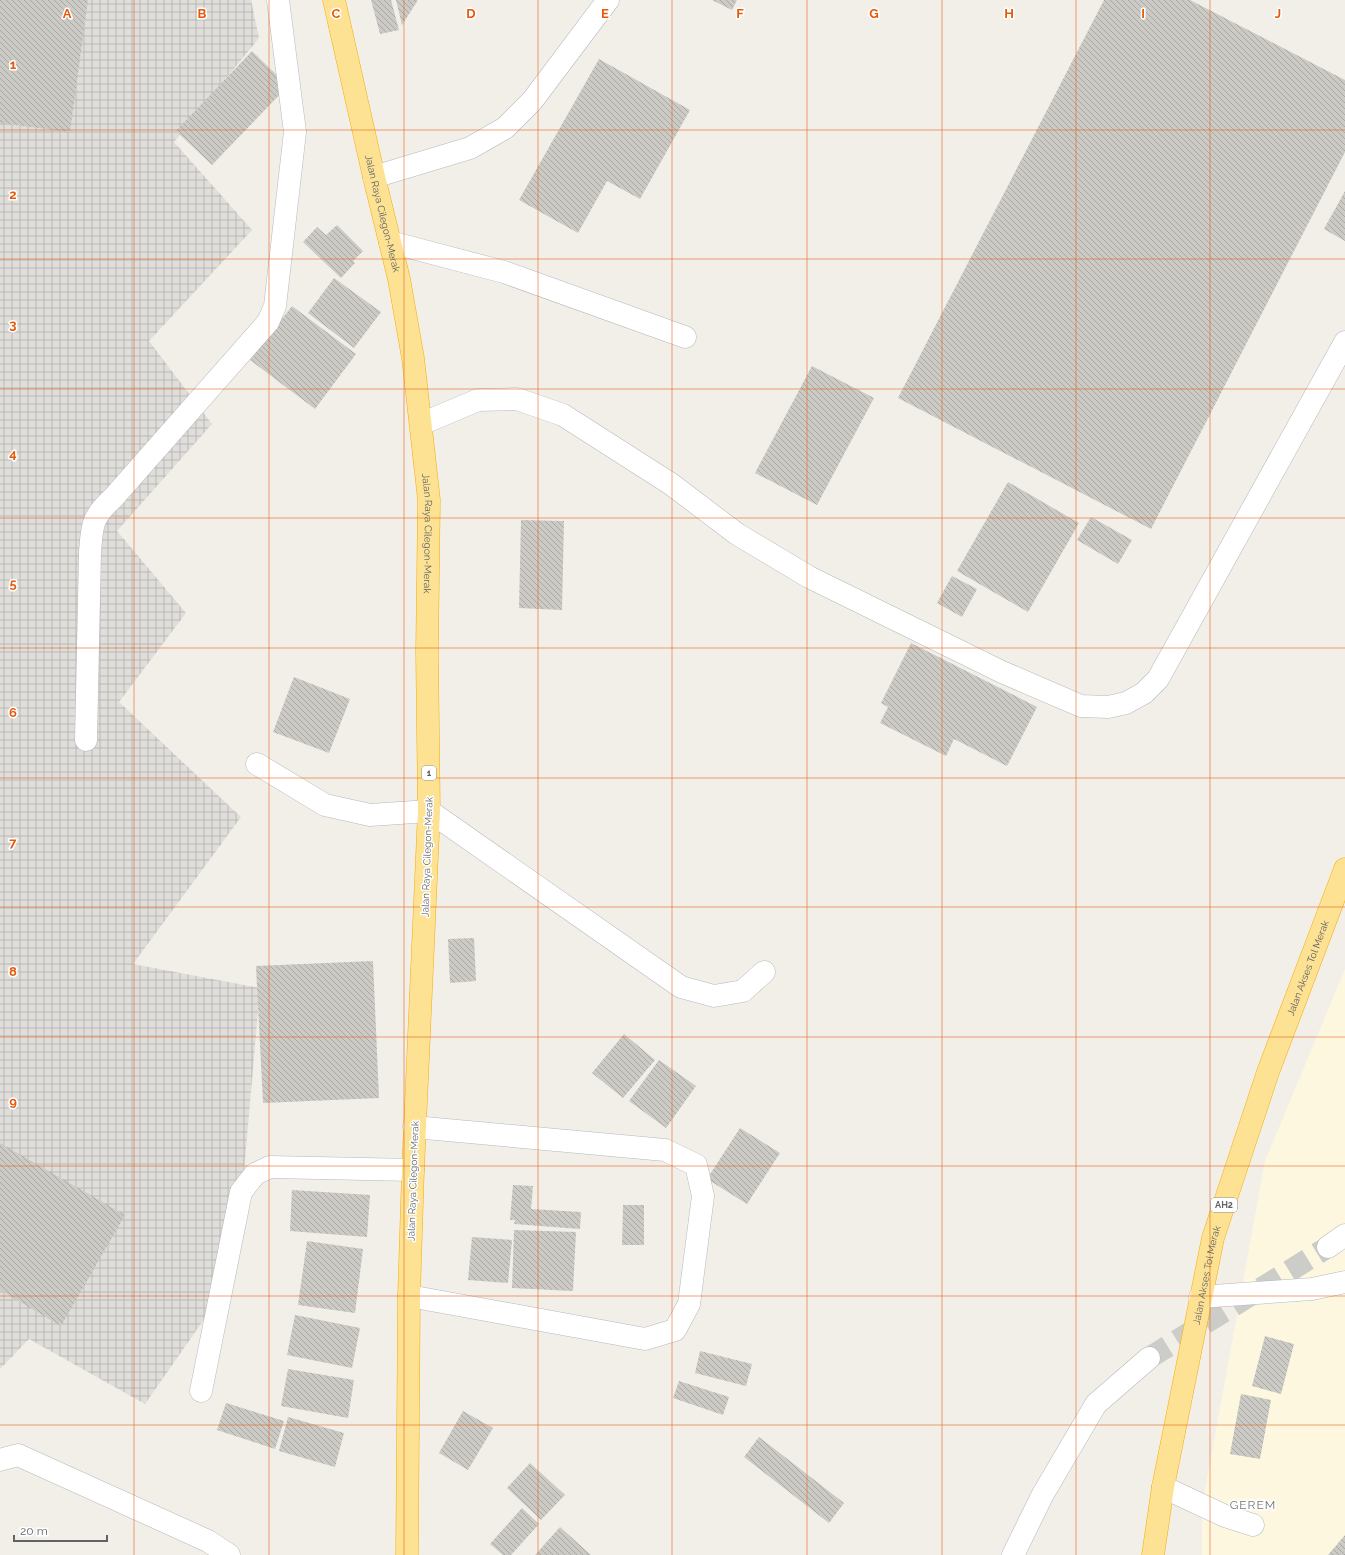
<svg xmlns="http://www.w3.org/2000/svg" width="1345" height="1555" font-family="Raleway,sans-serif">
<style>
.commercial{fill:#fef7e0}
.industrial{fill:url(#industrial-grid)}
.building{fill:url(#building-back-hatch)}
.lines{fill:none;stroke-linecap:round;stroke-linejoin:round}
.minor-tunnel{stroke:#ccccc8;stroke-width:22;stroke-dasharray:22 11;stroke-linecap:butt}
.minor-casing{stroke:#b5b8bc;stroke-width:23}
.highway-casing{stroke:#f9ab00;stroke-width:23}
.minor{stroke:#fff;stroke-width:22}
.highway{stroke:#fde293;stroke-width:22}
.grid{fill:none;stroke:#e8590c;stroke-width:1;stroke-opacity:0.55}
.labels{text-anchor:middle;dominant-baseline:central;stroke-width:3;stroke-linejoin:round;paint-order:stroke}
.shield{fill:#fff;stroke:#8f9295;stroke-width:1}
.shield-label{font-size:9px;font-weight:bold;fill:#5f6368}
.street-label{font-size:10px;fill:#5f6368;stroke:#fff}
.quarter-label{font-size:12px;letter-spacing:1px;fill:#70757a;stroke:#fff}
.grid-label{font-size:13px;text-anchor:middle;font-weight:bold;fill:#e8590c;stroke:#fff;stroke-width:3;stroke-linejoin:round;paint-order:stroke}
</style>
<defs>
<pattern id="industrial-grid" width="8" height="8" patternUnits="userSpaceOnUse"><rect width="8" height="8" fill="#e0deda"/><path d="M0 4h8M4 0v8" fill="none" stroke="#b9b8b5"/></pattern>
<pattern id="building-back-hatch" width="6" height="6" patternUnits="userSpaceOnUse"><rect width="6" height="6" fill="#cccac5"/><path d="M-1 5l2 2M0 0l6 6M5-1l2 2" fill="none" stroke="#a9a8a4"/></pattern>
</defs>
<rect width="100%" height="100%" fill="#f1efe8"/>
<path class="commercial" d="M1345 969V1555H1202V1507L1265 1161Z"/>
<path class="industrial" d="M0 0H251L259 38 174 142 252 230 149 341 212 424 117 531 186 613 119 702 241 817 133 964 260 988 235 1275 145 1404 29 1339 0 1369Z"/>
<g class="building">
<path d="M0 0H88L70 132 0 123Z"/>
<path d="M371 0H391L399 30 380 34Z"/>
<path d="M396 0H418L402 25Z"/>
<path d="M712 0H737L732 10Z"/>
<path d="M1104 0H1190L1345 80V152L1151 529 898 398Z"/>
<path d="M252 51 288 86 212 165 176 131Z"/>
<path d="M599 59 690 110 640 199 607 181 578 233 519 200Z"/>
<path d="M1345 191V241L1324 229Z"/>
<path d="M337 225 363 251 353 261 355 263 341 278 303 242 317 227 326 235Z"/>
<path d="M334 278 381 312 354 348 308 313Z"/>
<path d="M292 306 356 354 315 409 250 360Z"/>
<path d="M812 366 874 398 817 505 755 473Z"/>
<path d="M1008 482 1079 523 1028 612 957 571Z"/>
<path d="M1091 517 1132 540 1118 564 1077 540Z"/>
<path d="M521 520 564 521 562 610 519 608Z"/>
<path d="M952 576 977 589 962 617 937 603Z"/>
<path d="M911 643 1037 707 1007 766 954 739 946 756 880 723 888 707 881 703Z"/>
<path d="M294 677 350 699 329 753 273 732Z"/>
<path d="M474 938 476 981 450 983 448 939Z"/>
<path d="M373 961 379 1098 263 1103 256 966Z"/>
<path d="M624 1034 655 1060 623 1098 592 1073Z"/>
<path d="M659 1060 696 1086 666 1128 629 1101Z"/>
<path d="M740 1128 780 1153 747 1204 707 1179Z"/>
<path d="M0 1143 125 1215 61 1326 0 1290Z"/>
<path d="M513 1185 533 1186 531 1209 581 1212 580 1229 514 1224 515 1220H510Z"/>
<path d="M292 1190 370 1195 367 1237 290 1231Z"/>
<path d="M623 1205H644V1245H622Z"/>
<path d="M514 1230 576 1232 573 1291 512 1288Z"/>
<path d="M472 1237 512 1240 508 1283 468 1280Z"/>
<path d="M307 1241 363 1249 355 1313 298 1305Z"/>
<path d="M295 1315 360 1328 352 1368 287 1355Z"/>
<path d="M1265 1336 1294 1344 1281 1394 1252 1386Z"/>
<path d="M700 1351 752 1364 746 1386 695 1373Z"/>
<path d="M288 1369 354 1380 348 1418 281 1406Z"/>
<path d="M679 1381 729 1397 723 1415 673 1398Z"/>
<path d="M1241 1394 1271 1400 1260 1459 1230 1454Z"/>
<path d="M226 1403 284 1421 275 1449 217 1430Z"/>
<path d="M463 1411 493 1428 468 1470 439 1453Z"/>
<path d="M288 1417 344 1433 335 1467 279 1451Z"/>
<path d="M759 1437 844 1503 829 1523 744 1457Z"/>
<path d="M530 1463 565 1495 541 1520 507 1488Z"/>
<path d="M522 1508 539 1524 511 1555H503L490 1544Z"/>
<path d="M560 1527 591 1555H535Z"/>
<path d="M1345 1535V1555H1328Z"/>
</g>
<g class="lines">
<path class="minor-tunnel" d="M1149 1358 1328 1247"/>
<defs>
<g id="minor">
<path d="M374 177 470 148 505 128 532 101 608 0"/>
<path d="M390 242 504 272 685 337"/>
<path d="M421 424 478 400 517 399 563 415 671 484 737 534 809 577 1002 672 1081 706 1108 707 1126 703 1144 693 1158 679 1345 342"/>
<path d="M86 740 90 552C92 525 92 517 113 498L268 322 275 306 295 132 278 0"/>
<path d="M257 764 325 805 370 815 429 811 681 987 714 996 743 991 764 972"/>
<path d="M1328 1247 1345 1235"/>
<path d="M409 1296 645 1339 675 1330 689 1304 703 1196 696 1165 665 1150 414 1127"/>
<path d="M1200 1297 1312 1289 1345 1282"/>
<path d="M201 1391 241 1192 255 1174 270 1167 413 1170"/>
<path d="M0 1460 18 1455 208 1541 229 1555"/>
<path d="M1163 1487 1225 1516 1253 1525"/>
<path d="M1013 1555 1043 1494 1096 1404 1149 1358"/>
</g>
<g id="highway">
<path id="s1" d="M334 0 374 177 399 279 413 358 429 500 427 652 429 811 413 1170 409 1296 407 1555"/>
<path id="s2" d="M1153 1555 1163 1487 1213 1238 1268 1072 1345 869"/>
</g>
</defs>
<use href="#minor" class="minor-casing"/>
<use href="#highway" class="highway-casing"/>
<use href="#minor" class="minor"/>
<use href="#highway" class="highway"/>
</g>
<path class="grid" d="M134 0V1555M269 0V1555M404 0V1555M538 0V1555M672 0V1555M807 0V1555M942 0V1555M1076 0V1555M1210 0V1555M0 130H1345M0 259H1345M0 389H1345M0 518H1345M0 648H1345M0 778H1345M0 907H1345M0 1037H1345M0 1166H1345M0 1296H1345M0 1425H1345"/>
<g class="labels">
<g class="shield">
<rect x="422" y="766" width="14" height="14" rx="3"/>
<rect x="1211" y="1198" width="26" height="14" rx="3"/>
</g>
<g class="shield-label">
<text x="429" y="773">1</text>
<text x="1224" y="1205">AH2</text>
</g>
<g class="street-label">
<text stroke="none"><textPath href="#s1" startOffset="219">Jalan Raya Cilegon-Merak</textPath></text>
<text stroke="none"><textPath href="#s1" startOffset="543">Jalan Raya Cilegon-Merak</textPath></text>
<text transform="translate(427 857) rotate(-88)">Jalan Raya Cilegon-Merak</text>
<text stroke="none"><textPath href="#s2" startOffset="609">Jalan Akses Tol Merak</textPath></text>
<text transform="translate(413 1181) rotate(-88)">Jalan Raya Cilegon-Merak</text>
<text stroke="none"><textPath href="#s2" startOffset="285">Jalan Akses Tol Merak</textPath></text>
</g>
<g class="quarter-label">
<text x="1253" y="1505">GEREM</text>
</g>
</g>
<g class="grid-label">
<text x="67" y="18">A</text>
<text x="202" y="18">B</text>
<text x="336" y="18">C</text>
<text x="471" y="18">D</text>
<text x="605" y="18">E</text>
<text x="740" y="18">F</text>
<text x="874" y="18">G</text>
<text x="1009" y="18">H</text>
<text x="1143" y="18">I</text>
<text x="1278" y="18">J</text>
<text x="13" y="69">1</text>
<text x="13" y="199">2</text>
<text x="13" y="329">3</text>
<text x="13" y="458">4</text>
<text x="13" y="588">5</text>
<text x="13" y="717">6</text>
<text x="13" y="847">7</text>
<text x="13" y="976">8</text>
<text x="13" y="1106">9</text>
</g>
<path d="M14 1535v6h93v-6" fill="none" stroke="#5f6368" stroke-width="2"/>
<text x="20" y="1535" font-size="12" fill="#5f6368" stroke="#ffffff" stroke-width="3" paint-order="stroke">20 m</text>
</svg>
